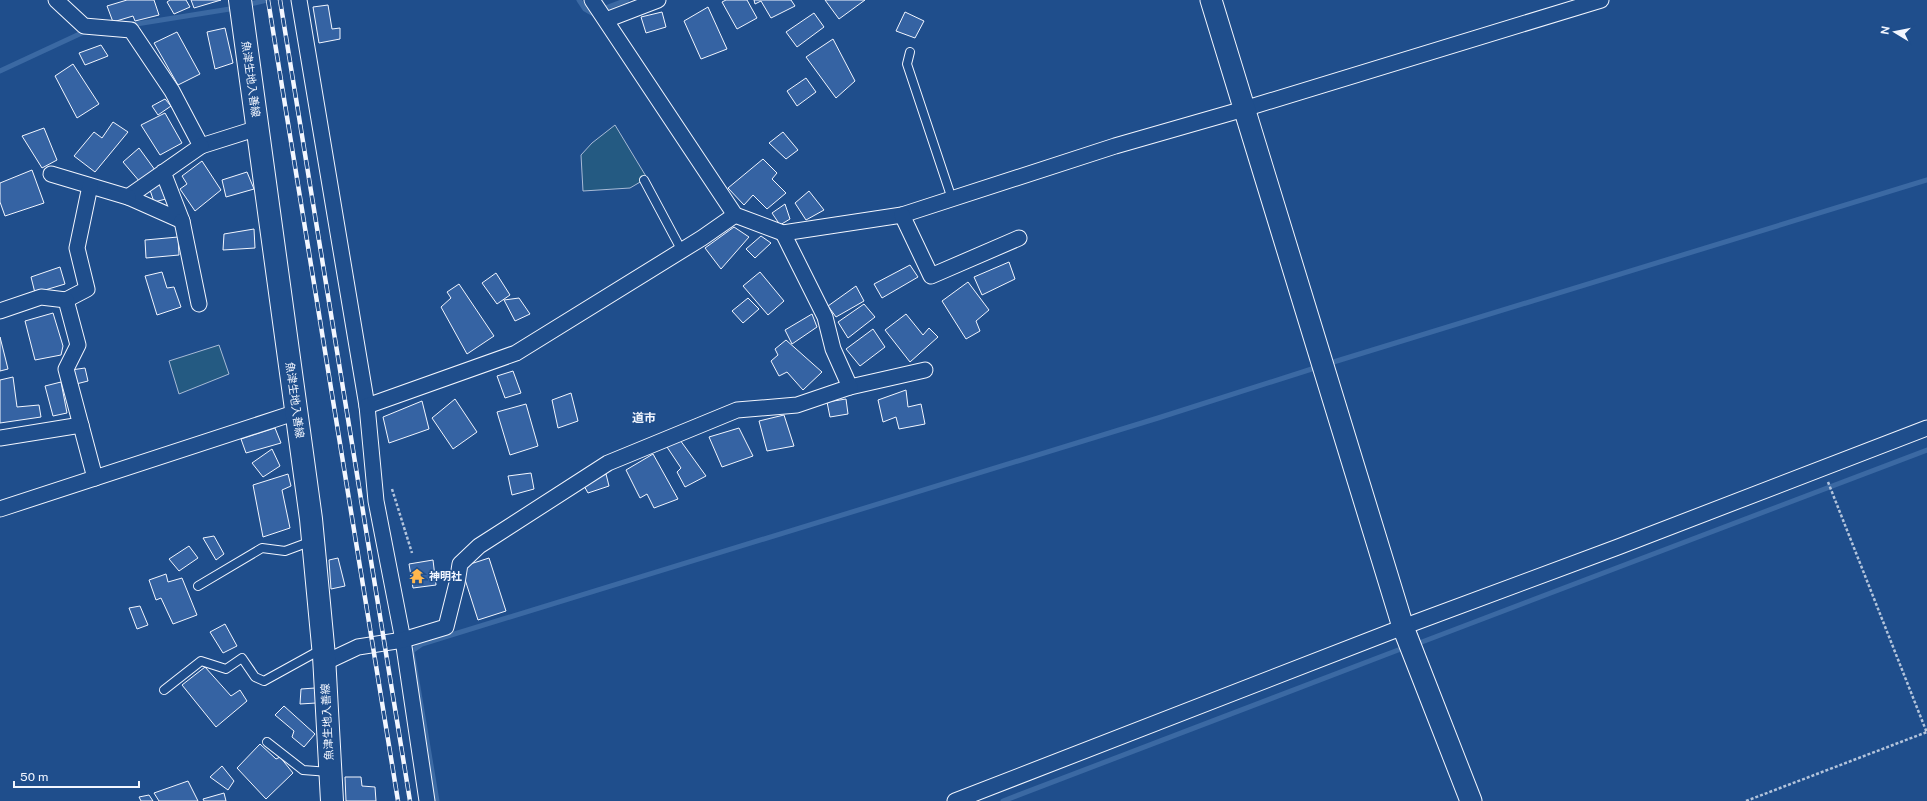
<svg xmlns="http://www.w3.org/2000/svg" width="1927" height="801" font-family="'Public Sans','Noto Sans JP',sans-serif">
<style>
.green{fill:#245a82;stroke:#a8bbd7}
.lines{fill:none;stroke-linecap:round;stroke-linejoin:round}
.stream{stroke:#3b69a3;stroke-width:5}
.building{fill:#3563a3;stroke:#f2f6ff}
.lane-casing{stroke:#f2f6ff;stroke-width:10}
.street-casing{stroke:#f2f6ff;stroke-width:17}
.secondary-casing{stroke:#f2f6ff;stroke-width:23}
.primary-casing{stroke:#f2f6ff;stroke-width:24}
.path{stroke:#b3c4dc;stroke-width:2.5;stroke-dasharray:3 2;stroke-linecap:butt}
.lane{stroke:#1f4e8c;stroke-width:8}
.street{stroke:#1f4e8c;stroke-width:15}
.secondary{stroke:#1f4e8c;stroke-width:21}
.primary{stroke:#1f4e8c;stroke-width:22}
.rail-casing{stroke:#f2f6ff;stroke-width:4.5}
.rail{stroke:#1f4e8c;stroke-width:3;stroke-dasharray:9;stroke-linecap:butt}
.labels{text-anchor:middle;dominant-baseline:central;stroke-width:3;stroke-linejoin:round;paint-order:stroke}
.street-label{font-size:11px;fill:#f2f6ff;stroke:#1f4e8c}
.poi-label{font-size:11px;font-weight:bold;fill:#f2f6ff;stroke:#1f4e8c;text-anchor:start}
.neighbourhood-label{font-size:12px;font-weight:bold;fill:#f2f6ff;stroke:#1f4e8c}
</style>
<rect width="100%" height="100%" fill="#1f4e8c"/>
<g class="green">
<path d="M615 125 647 178 630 188 583 191 581 155 592 143Z"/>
<path d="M219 345 229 374 179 394 169 361Z"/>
</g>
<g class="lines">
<g class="stream">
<path d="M579 0 585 9 592 13 627 0"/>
<path d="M246 5 267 0"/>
<path d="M130 25 236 8"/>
<path d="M0 71 86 31"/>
<path d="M1327 364 1927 180"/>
<path d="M1414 645 1927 450"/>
<path d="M437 801 412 651 422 644 1158 418 1318 367"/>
<path d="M1003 801 1406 647"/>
</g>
</g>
<g class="building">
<path d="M127 0H154L159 15 135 21 133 16 113 22 107 6Z"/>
<path d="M170 0H186L190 7 174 14 167 2Z"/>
<path d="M191 0H221L194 8Z"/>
<path d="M726 0H747L757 18 737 29 722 2Z"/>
<path d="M754 0H791L795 6 771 18 761 1 755 4Z"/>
<path d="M825 0H865L839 19Z"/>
<path d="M328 5 332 29 340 28V39L319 43 313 7Z"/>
<path d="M708 7 727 49 701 59 684 21Z"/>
<path d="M662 12 666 27 646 33 641 17Z"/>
<path d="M905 12 924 21 915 38 896 31Z"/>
<path d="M814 13 824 27 797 47 786 32Z"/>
<path d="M225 28 233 63 215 69 207 32Z"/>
<path d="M177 32 200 74 178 85 154 43Z"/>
<path d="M833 39 855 81 836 98 806 57Z"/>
<path d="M101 45 108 56 85 65 79 53Z"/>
<path d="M73 64 99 104 77 118 55 76Z"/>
<path d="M806 78 816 92 797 106 787 91Z"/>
<path d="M165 99 171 106 158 115 152 106Z"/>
<path d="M165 113 182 143 160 155 141 125Z"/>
<path d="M113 122 128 132 95 172 74 156 94 132 102 138Z"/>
<path d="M44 128 57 160 42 168 22 136Z"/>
<path d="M783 132 798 150 786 159 769 143Z"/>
<path d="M139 148 155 170 140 182 123 162Z"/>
<path d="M763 159 777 173 772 179 786 193 767 209 753 195 744 205 728 188Z"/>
<path d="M202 161 221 190 195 211 180 189 187 184 182 176Z"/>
<path d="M32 170 44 203 5 216 0 202V183Z"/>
<path d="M247 172 254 189 226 197 222 180Z"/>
<path d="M160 183 166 199 154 202 149 187Z"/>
<path d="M809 191 824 210 806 220 795 203Z"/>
<path d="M785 204 790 219 780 225 772 213Z"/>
<path d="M734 227 749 237 721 269 705 248Z"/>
<path d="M254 229 255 248 223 250 224 234Z"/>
<path d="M761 236 771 243 755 258 746 249Z"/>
<path d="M178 237 179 255 146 258 145 240Z"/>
<path d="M1009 262 1015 279 982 295 974 277Z"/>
<path d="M910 265 918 277 882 298 874 284Z"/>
<path d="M60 267 65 284 35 293 31 277Z"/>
<path d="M162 272 167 288 174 287 181 307 157 315 145 276Z"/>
<path d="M760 272 784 301 768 315 743 286Z"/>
<path d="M496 273 510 295 497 304 482 283Z"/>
<path d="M968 282 989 310 976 321 980 331 966 339 942 301Z"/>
<path d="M459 284 494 336 467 354 441 307 451 298 447 292Z"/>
<path d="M856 286 864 301 836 317 828 306Z"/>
<path d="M519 298 530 314 515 321 504 300Z"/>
<path d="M748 298 759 309 743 323 732 311Z"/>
<path d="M864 304 875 317 848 338 838 322Z"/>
<path d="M53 313 63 346 61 355 35 360 25 321Z"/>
<path d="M812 314 817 327 792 344 785 330Z"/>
<path d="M906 314 923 335 929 328 938 337 910 362 885 330Z"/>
<path d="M873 329 885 347 860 366 846 349Z"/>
<path d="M0 337 8 369 0 371Z"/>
<path d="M786 340 822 372 803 390 787 372 779 376 771 361 778 355 775 349Z"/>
<path d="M85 368 88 381 76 384 71 370Z"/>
<path d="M513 371 521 393 505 398 497 376Z"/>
<path d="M13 377 17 407 39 405 41 417 0 423V380Z"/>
<path d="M61 382 67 413 53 416 45 386Z"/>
<path d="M906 390 908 407 921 404 925 424 899 429 896 417 883 422 878 400Z"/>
<path d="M571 393 578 421 558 428 552 400Z"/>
<path d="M455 399 477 432 453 449 432 418Z"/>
<path d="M846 399 848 414 830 417 827 402Z"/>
<path d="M422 401 429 429 389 443 383 417Z"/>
<path d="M526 404 538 446 510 455 497 412Z"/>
<path d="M784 415 794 446 767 451 759 421Z"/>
<path d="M275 428 281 443 246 453 241 439Z"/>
<path d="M739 428 753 456 722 467 709 437Z"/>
<path d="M680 440 706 476 685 487 677 472 681 468 667 447Z"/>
<path d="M272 449 280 466 263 477 252 463Z"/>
<path d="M653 454 678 499 654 508 647 494 640 498 626 470Z"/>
<path d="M531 473 534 489 512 495 508 476Z"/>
<path d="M288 474 291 486 282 490 290 528 263 537 253 485Z"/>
<path d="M606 474 609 486 588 493 583 484Z"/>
<path d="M214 536 224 554 216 560 203 538Z"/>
<path d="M189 546 198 558 179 571 169 559Z"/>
<path d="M338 558 345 586 331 589 329 560Z"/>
<path d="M489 558 506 611 478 620 461 567Z"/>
<path d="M433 560 436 585 413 588 409 564Z"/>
<path d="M166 574 168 582 182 578 197 615 173 624 161 598 156 600 149 580Z"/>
<path d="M140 606 148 625 137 629 129 608Z"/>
<path d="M225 624 237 646 223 653 210 632Z"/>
<path d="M205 667 231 696 240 690 247 701 216 727 182 685Z"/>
<path d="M315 688 316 703 300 704 301 689Z"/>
<path d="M284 706 315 734 304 747 292 737 294 731 275 715Z"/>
<path d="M260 744 276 759 280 757 293 773 266 799 237 768Z"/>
<path d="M222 766 234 781 228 790 210 777Z"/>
<path d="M345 777H361L362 786 375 787 376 801H346Z"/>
<path d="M188 781 198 801H159L154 793Z"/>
<path d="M224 793 226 801H204L203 799Z"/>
<path d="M149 795 153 801H141L139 797Z"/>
</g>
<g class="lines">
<defs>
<g id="lane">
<path d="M910 52 907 64 952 199"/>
<path d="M644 180 682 251"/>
<path d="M198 586 262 548 285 551 312 541"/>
<path d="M164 690 201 661 226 669 242 658 255 677 264 681 322 649"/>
<path d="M267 742 303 770 329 772"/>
</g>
<g id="street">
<path d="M56 0 84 26 131 30 172 91 201 146 258 128"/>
<path d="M299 0 367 406 376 501 403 640 427 801"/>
<path d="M592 0 735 215 783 233 902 215 1115 146 1244 109 1601 0"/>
<path d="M606 20 658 0"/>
<path d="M163 172 182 221 128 197 201 146"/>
<path d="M51 174 128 197"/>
<path d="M90 186 77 248 87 289 66 300 78 345 66 369 95 478"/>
<path d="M902 215 931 276 1019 238"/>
<path d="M182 221 199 304"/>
<path d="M0 311 41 297 66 300"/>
<path d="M850 387 925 370"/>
<path d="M367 406 516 353 702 238 735 215"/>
<path d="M0 438 81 425"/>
<path d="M0 509 297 412"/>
<path d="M324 663 358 647 403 640 446 627 457 583 460 564 479 546 608 463 737 410 797 405 850 387 833 349 825 317 783 233"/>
<path d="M955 801 1403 627 1618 547 1927 428"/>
</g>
<path id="secondary" d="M1211 0 1403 627 1471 801"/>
<path id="primary" d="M240 0 311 519 324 656 332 801"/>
</defs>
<use href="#lane" class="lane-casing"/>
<use href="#street" class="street-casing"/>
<use href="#secondary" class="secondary-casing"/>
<use href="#primary" class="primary-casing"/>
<g class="path">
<path d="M1828 482 1927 733"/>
<path d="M392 489 412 553"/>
<path d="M1746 801 1927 732"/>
</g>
<use href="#lane" class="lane"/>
<use href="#street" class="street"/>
<use href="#secondary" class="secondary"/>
<use href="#primary" class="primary"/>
<defs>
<g id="rail">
<path d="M268 0 398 801"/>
<path d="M280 0 410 801"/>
</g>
</defs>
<use href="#rail" class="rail-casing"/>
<use href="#rail" class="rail"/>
</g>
<defs>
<symbol id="temple-bare" viewBox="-9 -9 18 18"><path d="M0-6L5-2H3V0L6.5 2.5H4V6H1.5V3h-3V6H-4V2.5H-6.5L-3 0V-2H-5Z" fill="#ffb74d" stroke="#1f4e8c" stroke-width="2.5" paint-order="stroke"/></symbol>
</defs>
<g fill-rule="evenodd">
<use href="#temple-bare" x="406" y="565" width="22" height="22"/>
</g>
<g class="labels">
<g class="street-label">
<text transform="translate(251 79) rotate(82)">魚津生地入善線</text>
<text transform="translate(295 400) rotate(82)">魚津生地入善線</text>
<text transform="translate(327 722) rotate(-93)">魚津生地入善線</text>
</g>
<g class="poi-label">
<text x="429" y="576">神明社</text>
</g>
<g class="neighbourhood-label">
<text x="644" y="418">道市</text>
</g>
</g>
<g transform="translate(1895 32) rotate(280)" stroke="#1f4e8c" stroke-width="3" paint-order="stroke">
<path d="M0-3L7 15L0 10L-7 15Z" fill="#f2f6ff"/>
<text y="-6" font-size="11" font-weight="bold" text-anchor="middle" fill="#f2f6ff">N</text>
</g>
<path d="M14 781v6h125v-6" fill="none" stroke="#f2f6ff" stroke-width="2"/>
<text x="20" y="781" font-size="12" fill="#f2f6ff" stroke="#1f4e8c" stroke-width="3" paint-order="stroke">50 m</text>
</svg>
